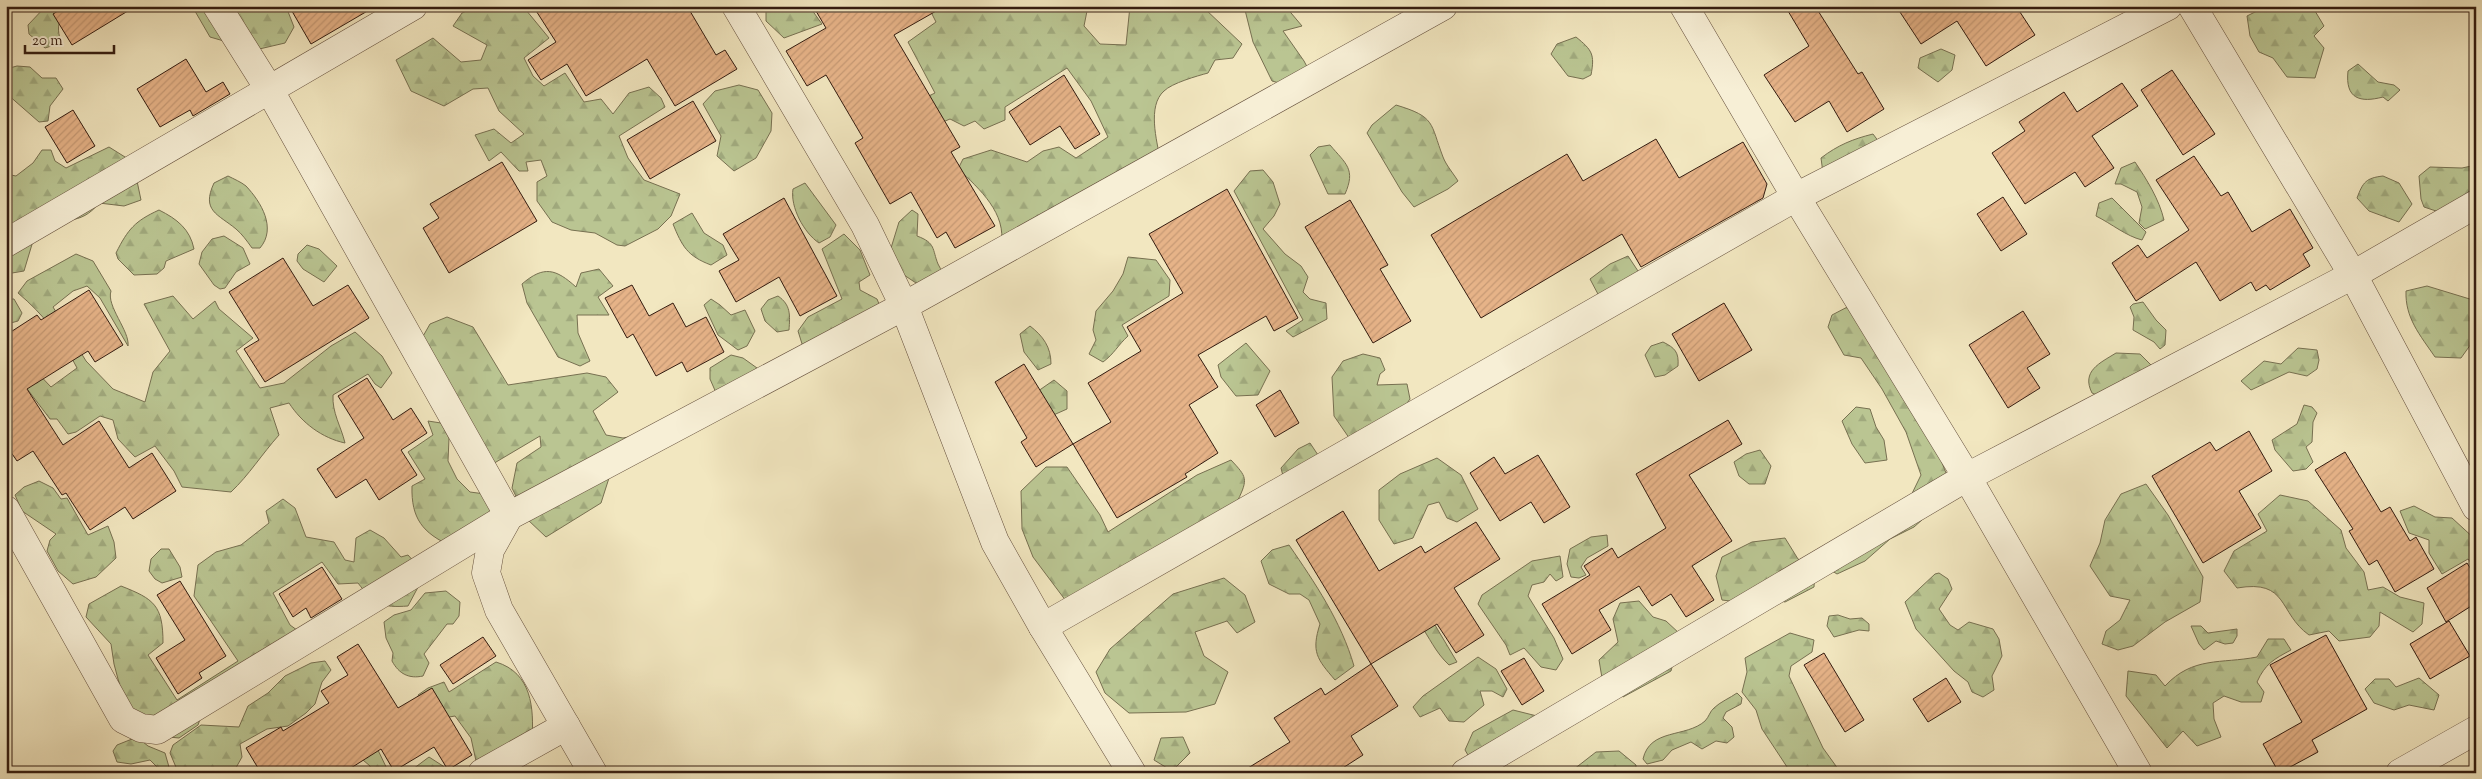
<svg xmlns="http://www.w3.org/2000/svg" width="2482" height="779" font-family="'Sorts Mill Goudy',serif">
<style>
.forest{fill:url(#forest-firs);stroke:#777051}
.building{fill:url(#building-hatch);stroke:#341c10}
.lines{fill:none;stroke-linecap:round;stroke-linejoin:round}
.minor-casing{stroke:#644f3c;stroke-width:29}
.minor{stroke:#f7efd6;stroke-width:28}
</style>
<defs>
<pattern id="forest-firs" width="22" height="20" patternUnits="userSpaceOnUse" patternTransform="scale(1.25)"><rect width="22" height="20" fill="#bac592"/><path d="M5 1l3.5 6h-7zM16 11l3.5 6h-7z" fill="#a0a97d"/></pattern>
<pattern id="building-hatch" width="6" height="6" patternUnits="userSpaceOnUse" patternTransform="scale(1.25)"><rect width="6" height="6" fill="#e6b388"/><path d="M-1 1l2-2M0 6l6-6M5 7l2-2" fill="none" stroke="#c69974"/></pattern>
</defs>
<rect width="100%" height="100%" fill="#f2e7c0"/>
<filter id="stains"><feTurbulence type="fractalNoise" baseFrequency=".004" numOctaves="4"/><feColorMatrix values="0 0 0 0 .2 0 0 0 0 .09 0 0 0 0 .02 0 0 0 .5 -.17"/></filter>
<radialGradient id="worn" r=".72"><stop offset=".6" stop-color="#630" stop-opacity="0"/><stop offset="1" stop-color="#630" stop-opacity=".3"/></radialGradient>
<g class="forest">
<path d="M46 6H59L58 9 62 18C56 25 59 35 61 43L45 48 29 34 28 25Z"/>
<path d="M192 6H291L287 9 294 27 285 43 255 50 210 37Z"/>
<path d="M477 6H528L526 10 549 38 524 58 533 76 544 86 565 73 584 102 601 99 613 114 629 93 649 87 661 98 665 107 619 136 628 158 644 180 680 194 671 216 658 229 625 246 617 245 595 233 571 230 552 222 537 201V182L547 176 541 160 526 162 528 171H519L501 152 489 161 475 135 494 129 511 143 524 134 499 111 488 88 473 89 444 106 411 91 396 60 433 38 461 62 481 60 487 45 453 26 462 13Z"/>
<path d="M766 6H809L822 24 784 38 766 21Z"/>
<path d="M928 6H1088L1084 26 1100 44 1126 45 1130 6H1206L1204 8 1242 44 1233 58 1215 60 1208 73C1197 76 1172 83 1164 91 1147 106 1157 141 1160 159L1001 245C1007 214 980 189 958 169L963 159 991 150 1027 162 1043 151 1059 147 1076 158 1108 137 1091 101 1067 68 1005 107V120L984 129 975 121 964 126 950 119 926 129 914 103 935 93 908 42 936 22Z"/>
<path d="M1244 6 1286 7 1302 26 1283 31 1304 61 1315 82 1301 89 1272 81 1253 42Z"/>
<path d="M2267 6H2312L2324 26 2314 36 2324 48 2315 78 2287 77 2273 58 2259 52 2250 36 2247 16Z"/>
<path d="M1576 37C1592 50 1595 54 1591 75L1583 79 1568 76 1551 54 1557 44Z"/>
<path d="M1941 49 1955 55 1952 70 1938 82 1918 68 1920 58Z"/>
<path d="M2358 64 2378 82 2394 85 2400 90 2388 101 2383 97C2360 103 2345 99 2348 71Z"/>
<path d="M17 66 30 67 42 78H56L63 89 50 106 48 121 39 122 7 94 6 69Z"/>
<path d="M739 85 758 90 772 113 771 131 756 158 734 171 717 156 721 136 703 104 715 91Z"/>
<path d="M1396 105C1436 117 1430 123 1443 157 1446 165 1453 173 1458 181L1448 189 1414 207 1402 192 1367 133 1372 125Z"/>
<path d="M1873 134 1882 146 1823 173 1821 158C1838 145 1853 139 1873 134Z"/>
<path d="M1330 145C1346 164 1356 169 1345 194H1328L1310 155 1318 147Z"/>
<path d="M109 147 133 162 141 200 124 206 99 203C81 226 61 220 34 219L33 241 24 271 6 274V174L16 176 33 163 42 150H51L55 161 66 168Z"/>
<path d="M2135 162C2147 180 2159 199 2164 220L2145 229 2139 223 2142 207 2137 192 2121 184H2115L2121 168Z"/>
<path d="M2476 165V197L2439 212 2424 207 2421 199 2419 176 2430 167 2462 168Z"/>
<path d="M1263 170 1273 182 1280 204 1274 216 1263 229 1285 254 1301 266 1308 277 1303 292 1310 299 1326 303 1327 319 1293 337 1286 331 1303 320 1234 191 1250 171Z"/>
<path d="M228 176C234 179 241 182 246 186 261 202 277 228 260 248H252C247 241 242 234 236 229 218 214 201 211 214 183Z"/>
<path d="M2383 176 2399 183 2412 204 2399 222 2369 211 2357 198C2363 182 2366 178 2383 176Z"/>
<path d="M805 183 836 225 830 237 819 243C804 233 790 207 793 189Z"/>
<path d="M2112 198 2146 232 2142 240C2126 236 2112 224 2096 216L2099 203Z"/>
<path d="M159 210C177 219 190 229 194 249L166 261 164 268 157 274 134 275 118 259 116 253C128 229 135 221 159 210Z"/>
<path d="M912 210 918 214 917 236C936 243 932 249 938 264 941 270 945 276 949 282L925 289 904 275 891 248 899 222Z"/>
<path d="M692 213 704 233 723 245 727 255 711 265C687 256 682 246 673 224Z"/>
<path d="M844 234 860 250 870 275 859 282 860 290 877 299 884 316 803 347 798 331 808 317 842 299 822 249Z"/>
<path d="M224 236 243 248 250 264 236 272 225 288 220 289 214 285 199 264 202 252 212 239Z"/>
<path d="M307 245 319 249 337 266 324 282 303 269 297 261 298 254Z"/>
<path d="M76 254 93 261 111 291C106 306 130 331 128 346L100 298 87 286 73 291 53 307 86 361 113 389 145 402 153 372 170 351 144 304 173 296 193 319 215 301 219 309 253 338 236 351 260 388 284 383 331 346 355 332 382 356 392 373 381 388 375 384 368 374 333 395C332 413 341 426 345 443 322 438 302 423 289 403L270 408 279 435C262 454 249 475 231 492L182 487 174 471 155 446 135 457 118 439 113 420 100 416 76 432 68 434 57 419H50L6 361V299H14L22 313 18 321 7 324 31 366 51 387 77 368C62 338 43 314 18 293L27 281Z"/>
<path d="M1628 256 1640 274 1599 296 1590 279 1610 264Z"/>
<path d="M1128 257 1156 260 1170 280 1169 296 1122 325 1128 336C1118 345 1114 354 1103 362L1089 354 1096 340 1093 330 1096 311 1113 291 1123 274Z"/>
<path d="M599 269 613 286 598 297 609 315H577L578 333 590 361 580 366 558 357 527 303 522 284C544 265 556 269 576 287L581 273Z"/>
<path d="M2427 286 2473 300 2476 298V337L2461 358 2435 357C2420 335 2405 318 2406 291Z"/>
<path d="M778 296C791 305 790 315 789 330L777 332 765 321 761 309 768 300Z"/>
<path d="M711 299 720 305 731 315 745 310 755 331 747 346 738 350 718 335 704 305Z"/>
<path d="M2143 302 2156 320 2166 330 2165 345 2160 349 2154 342 2133 330 2134 317 2130 307 2133 304Z"/>
<path d="M1855 303 1934 442 1951 486 1940 504 1914 527 1890 539 1865 561 1837 574 1829 569 1904 510 1921 475 1906 432 1882 389 1861 358 1844 355 1828 327 1832 315Z"/>
<path d="M447 317 473 327 508 385 587 373 606 377 618 392 593 411 606 435 623 438 645 434 609 478 601 503 546 537 527 519 512 488 517 463 541 447 540 436 491 465 422 338 430 324Z"/>
<path d="M1030 326C1043 336 1051 347 1051 364L1038 370 1024 352 1020 334Z"/>
<path d="M1663 342C1675 348 1679 352 1678 366L1665 375 1655 377 1645 355 1651 346Z"/>
<path d="M1246 343 1270 371 1258 395 1236 396 1221 377 1218 365Z"/>
<path d="M2298 348 2317 350 2319 360 2317 369 2307 376 2289 372 2251 390 2241 381 2264 361 2281 364Z"/>
<path d="M2116 353 2140 354 2158 372 2157 389C2129 411 2123 406 2092 393 2081 371 2100 363 2116 353Z"/>
<path d="M1363 354 1380 358 1385 370 1380 374 1377 385 1407 384 1410 399 1397 417 1354 445 1334 416 1332 377 1343 361Z"/>
<path d="M731 355 743 358 757 368 717 395 710 379V368Z"/>
<path d="M1054 380 1067 391V409L1049 417 1031 396Z"/>
<path d="M2304 405 2312 407 2317 413 2313 422 2312 442 2306 447 2313 462 2306 469 2293 471 2275 450 2272 440 2297 424Z"/>
<path d="M1856 407 1870 409 1876 427 1884 440 1887 460 1865 463 1852 444 1842 421Z"/>
<path d="M428 421 441 423 449 438 448 461 457 479 470 492 485 494 495 514 451 546C423 533 411 519 412 486L425 479 408 452 433 435Z"/>
<path d="M1310 443 1318 455 1283 476 1281 468 1298 449Z"/>
<path d="M1760 450 1771 466 1765 484H1749L1739 476 1734 462 1746 454Z"/>
<path d="M1437 458 1461 475 1478 509 1457 522 1447 518 1439 502 1428 505 1413 538 1394 544 1379 520V490L1400 474Z"/>
<path d="M1231 460C1247 477 1248 479 1238 500L1069 605 1033 557 1022 529 1021 491 1046 467H1067L1100 515 1108 532 1197 475Z"/>
<path d="M39 481 53 488 61 499 67 498 88 535 108 526 114 542 116 558 96 577 73 584 58 571 47 551 50 540 56 534 22 511 15 495 24 487Z"/>
<path d="M2146 484 2168 515 2203 577 2200 602 2165 622 2133 646 2118 650 2102 644 2106 631 2120 620 2130 600 2110 596 2090 566 2100 543 2105 520 2121 494Z"/>
<path d="M2280 495 2308 501 2341 530 2346 548 2364 572 2368 590 2383 587 2400 597 2424 603 2422 624 2413 632 2380 612 2379 626 2370 637 2339 641 2329 631 2309 635C2278 613 2289 579 2237 588L2224 571 2234 551 2267 531 2258 514Z"/>
<path d="M283 499 295 508 306 537 334 542 345 560 354 562 356 538 370 530 384 538 401 557 408 555 425 574 408 606C382 608 374 604 358 583L338 584 322 562 273 593 290 625 308 638 203 711 198 725 179 738 159 736 126 709 114 664 111 644 86 617 89 604 121 586C154 599 163 605 163 643L148 655 177 700 238 661 194 596 198 565 216 552 241 545 269 523 266 511Z"/>
<path d="M2414 506 2435 517 2452 518 2476 540V569L2468 559 2442 574 2429 553V540L2409 533 2400 511Z"/>
<path d="M1607 535 1608 546 1587 558 1581 567 1586 575 1579 578 1571 577 1567 564 1570 549 1591 537Z"/>
<path d="M1785 538 1798 559 1815 570 1814 587 1785 602 1759 595 1738 602 1722 600 1716 576 1722 557 1752 542Z"/>
<path d="M1289 545C1315 583 1341 621 1354 666L1335 680C1317 659 1311 652 1320 624L1309 600 1300 594H1289L1269 584 1261 561 1272 550Z"/>
<path d="M161 549H169L180 567 182 577 162 583 155 579 149 571 151 559Z"/>
<path d="M1560 556 1563 577 1556 581 1550 574 1544 582 1532 585 1528 596 1554 638 1563 659 1556 670 1541 667 1524 648 1510 655 1506 645 1478 604 1482 595 1532 561Z"/>
<path d="M1939 573 1948 579 1952 589 1939 609 1950 625 1958 630 1969 622 1993 629 1999 639 2002 656 1992 676 1994 690 1983 697 1972 692 1968 682 1954 671 1916 629 1905 602 1935 574Z"/>
<path d="M1224 578 1245 595 1255 622 1237 633 1227 621 1195 632 1204 656 1228 672 1215 704 1186 712 1129 713 1105 693 1096 672 1110 649 1173 594Z"/>
<path d="M446 591 460 602 459 616 453 624H447L424 654 429 663 423 676C409 679 399 674 392 661L393 653 386 638 384 622 394 615 411 610 425 593Z"/>
<path d="M1639 601 1653 617 1666 621 1680 634 1671 671 1623 697 1602 678 1599 660 1618 642 1613 619 1620 603Z"/>
<path d="M1838 615 1850 619 1862 618 1869 624V631L1859 630 1834 637 1827 626 1829 616Z"/>
<path d="M1432 620 1457 662 1449 665C1435 652 1430 638 1419 623Z"/>
<path d="M2191 626H2201L2208 633 2237 629V636L2233 643 2225 644 2216 641 2204 650 2199 644Z"/>
<path d="M1790 633 1814 640 1812 652 1791 666 1789 676 1823 748 1841 773H1791L1762 729 1756 710 1742 692 1747 672 1745 658Z"/>
<path d="M2268 639H2284L2291 650C2274 659 2265 664 2257 682L2264 692 2261 702H2241L2224 696 2213 703 2214 719 2221 737 2197 746 2183 731 2167 748 2126 696 2128 671 2156 675 2165 686C2193 656 2221 664 2257 657Z"/>
<path d="M1478 657 1496 669 1507 689 1503 697 1492 691H1480L1484 705 1464 722 1449 721 1440 708 1420 717 1413 707 1423 696Z"/>
<path d="M325 661 331 670 322 682 315 704 306 713 288 726 267 729 240 744 242 757 233 773 178 772 170 753 173 745 201 725 239 727 248 706 268 693 285 676 311 663Z"/>
<path d="M496 662C532 673 534 708 532 740L476 761 471 738 455 716 432 720 418 695 428 688 444 682 449 692Z"/>
<path d="M2419 678 2439 695 2434 710 2409 705 2394 710 2374 703 2365 689 2375 679H2389L2396 687Z"/>
<path d="M1737 693 1742 698 1741 704 1726 712 1723 718 1732 727 1734 737 1727 743 1716 741 1702 749 1691 742 1672 750 1663 760 1647 764 1643 759C1650 728 1686 738 1705 721 1709 717 1710 711 1714 708 1720 702 1730 698 1737 693Z"/>
<path d="M1513 710 1537 716 1478 772 1465 750 1473 732Z"/>
<path d="M137 737 148 746 165 753 169 767 161 771 150 760 131 764 117 762 113 751 117 745Z"/>
<path d="M1183 737 1190 753 1172 771 1154 760 1161 738Z"/>
<path d="M376 746 389 773H370V766L363 760Z"/>
<path d="M1619 751 1636 765V773H1569L1596 752Z"/>
<path d="M429 757 443 766 448 773H405L413 769Z"/>
</g>
<g class="building">
<path d="M66 6H136L72 45 53 14Z"/>
<path d="M289 6H376L311 44Z"/>
<path d="M533 6H687L716 55 725 50 737 69 675 106 647 59 586 96 567 64 541 80 528 60 556 42Z"/>
<path d="M813 6H945L894 35 960 147 951 152 995 226 955 248 946 232 937 238 911 192 890 204 855 143 863 138 826 75 807 86 786 51 826 28Z"/>
<path d="M1785 6H1815L1858 74 1862 72 1884 109 1847 132 1829 101 1795 122 1764 75 1809 46Z"/>
<path d="M1896 6H2016L2035 35 1986 66 1957 21 1921 44Z"/>
<path d="M186 59 206 92 223 82 230 94 193 116 190 110 160 127 137 89Z"/>
<path d="M2172 70 2215 134 2183 155 2141 90Z"/>
<path d="M1064 75 1100 134 1075 149 1060 126 1030 145 1009 112Z"/>
<path d="M2122 83 2138 106 2092 136 2114 168 2085 187 2075 172 2025 204 1992 153 2025 131 2019 122 2064 92 2077 112Z"/>
<path d="M693 101 716 141 650 179 627 140Z"/>
<path d="M73 110 95 146 67 163 45 127Z"/>
<path d="M1656 139 1679 178 1743 142 1767 184 1763 198 1641 267 1622 234 1481 318 1431 235 1567 154 1583 181Z"/>
<path d="M2194 156 2221 196 2228 192 2252 232 2290 209 2313 248 2303 254 2310 266 2270 290 2266 285 2256 291 2251 282 2220 301 2196 262 2136 301 2112 263 2138 245 2147 258 2189 230 2156 180Z"/>
<path d="M502 162 537 221 449 273 423 228 439 218 430 204Z"/>
<path d="M1227 189 1298 318 1274 331 1266 316 1198 355 1218 387 1189 405 1218 453 1185 474 1187 477 1117 518 1073 444 1111 422 1088 383 1141 351 1127 327 1183 293 1149 234Z"/>
<path d="M2003 197 2027 234 2001 251 1977 214Z"/>
<path d="M784 198 837 296 800 316 779 277 736 302 719 271 739 260 723 234Z"/>
<path d="M1350 200 1388 265 1380 269 1411 321 1373 343 1305 227Z"/>
<path d="M283 258 313 306 348 285 369 318 265 382 244 349 259 340 229 292Z"/>
<path d="M632 285 649 316 673 303 686 327 706 317 724 352 687 372 682 362 656 376 633 334 627 338 605 298Z"/>
<path d="M89 290 123 345 95 362 88 351 27 389 63 445 99 421 129 468 152 453 176 491 133 519 125 507 90 530 66 493 62 495 33 451 17 461 6 445V335L37 315 41 320Z"/>
<path d="M1724 303 1752 350 1699 381 1672 334Z"/>
<path d="M2023 311 2050 354 2027 368 2040 388 2008 408 1969 345Z"/>
<path d="M1024 364 1073 444 1036 467 1021 442 1027 438 995 382Z"/>
<path d="M367 378 393 420 411 408 427 433 401 450 417 475 379 500 366 479 336 498 317 469 364 438 338 396Z"/>
<path d="M1280 390 1299 423 1275 437 1256 405Z"/>
<path d="M1728 420 1742 444 1689 475 1732 541 1692 566 1714 600 1686 617 1671 594 1652 606 1639 586 1599 610 1611 630 1572 654 1542 604 1590 575 1584 566 1612 548 1618 558 1666 528 1636 474Z"/>
<path d="M2249 431 2272 471 2239 491 2261 528 2203 563 2152 476 2210 442 2216 451Z"/>
<path d="M2345 452 2381 512 2390 507 2410 541 2416 537 2434 569 2395 592 2377 560 2369 565 2349 531 2353 529 2315 470Z"/>
<path d="M1538 455 1570 507 1544 523 1531 502 1500 521 1470 473 1494 457 1505 474Z"/>
<path d="M1343 511 1379 571 1421 546 1425 553 1476 522 1500 559 1454 588 1484 635 1456 653 1437 624 1371 664 1296 540Z"/>
<path d="M2467 563 2476 577V603L2446 622 2427 588Z"/>
<path d="M322 567 342 599 311 618 306 608 293 617 279 594Z"/>
<path d="M180 581 226 656 199 673 202 678 178 694 156 658 185 640 157 595Z"/>
<path d="M2449 621 2470 656 2430 679 2410 644Z"/>
<path d="M2326 635 2367 709 2312 740 2318 752 2279 773 2263 744 2302 722 2270 665Z"/>
<path d="M483 637 496 656 453 684 440 665Z"/>
<path d="M358 644 398 708 432 688 472 755 448 770 434 747 394 771 381 749 343 773H261L246 748 281 727 283 731 329 703 321 691 348 675 337 657Z"/>
<path d="M1824 653 1864 720 1845 732 1804 665Z"/>
<path d="M1524 658 1544 691 1522 705 1501 671Z"/>
<path d="M1371 664 1398 706 1351 736 1363 755 1335 773H1240L1290 742 1274 718 1321 688 1325 695Z"/>
<path d="M1946 678 1961 702 1928 722 1913 699Z"/>
</g>
<g class="lines">
<defs>
<g id="minor">
<path d="M217 6 269 89 509 516 490 550 486 573 499 610 593 773"/>
<path d="M736 6 865 225 904 306 995 542 1043 627 1132 773"/>
<path d="M1684 6 1796 197 1967 477 2138 773"/>
<path d="M2192 6 2353 275 2476 507"/>
<path d="M6 243 413 6"/>
<path d="M6 510 123 719 141 728 157 730 509 516 904 306 1443 6"/>
<path d="M1043 627 1796 197 2168 6"/>
<path d="M482 773 566 726"/>
<path d="M1465 773 1967 477 2353 275 2476 204"/>
<path d="M2400 773 2476 730"/>
</g>
</defs>
<use href="#minor" class="minor-casing"/>
<use href="#minor" class="minor"/>
</g>
<rect width="2482" height="779" fill="none" stroke="#f2e7c0" stroke-width="25"/>
<rect x="8" y="8" width="2467" height="764" fill="none" stroke="#341c10" stroke-width="2.5"/>
<rect x="12" y="12" width="2457" height="754" fill="none" stroke="#341c10"/>
<path d="M25 45v8h89v-8" fill="none" stroke="#341c10" stroke-width="2.5"/>
<text x="32" y="45" font-size="15" fill="#341c10" stroke="#f7efd6" stroke-width="4" paint-order="stroke">20 m</text>
<rect width="100%" height="100%" filter="url(#stains)"/>
<rect width="100%" height="100%" fill="url(#worn)"/>
</svg>
